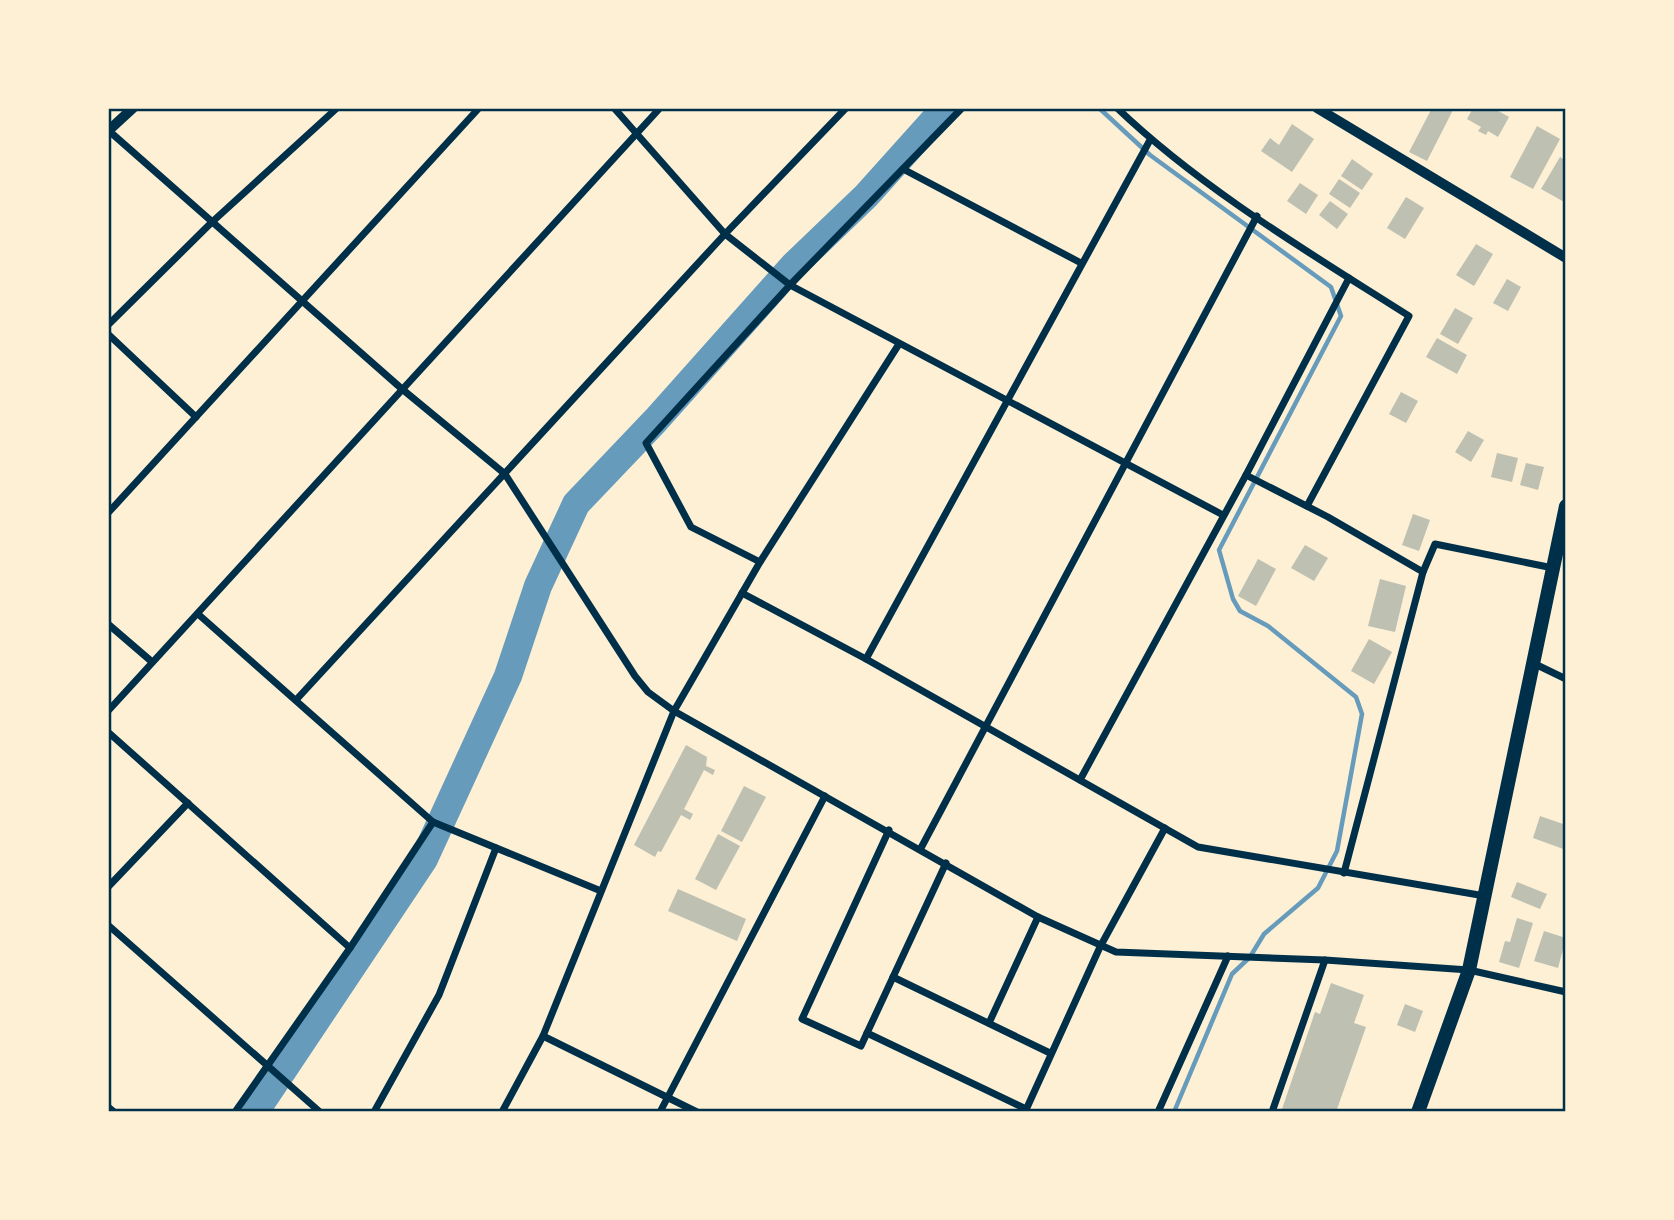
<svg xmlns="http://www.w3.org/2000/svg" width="1674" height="1220" font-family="Roboto,sans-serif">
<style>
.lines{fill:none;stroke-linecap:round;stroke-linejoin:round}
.stream{stroke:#669bbc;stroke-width:4.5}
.river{stroke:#669bbc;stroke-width:28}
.building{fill:#bec0b2}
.minor{stroke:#003049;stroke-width:7}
.tertiary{stroke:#003049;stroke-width:10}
.primary{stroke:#003049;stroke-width:14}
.neatline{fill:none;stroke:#003049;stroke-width:2.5}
</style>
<rect width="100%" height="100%" fill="#fdf0d5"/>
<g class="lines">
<path class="stream" d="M1099 108 1150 155 1331 287 1341 316 1219 550 1233 599 1240 611 1268 626 1356 697 1362 714 1337 851 1318 888 1264 934 1250 957 1232 974 1174 1112"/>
<path class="river" d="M255 1112 424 859 508 676 538 586 576 504 656 420 794 265 866 196 945 108"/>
</g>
<g class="building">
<path d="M1432 108H1454L1427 161 1409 152Z"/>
<path d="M1473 108H1493L1509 117 1498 137 1488 131 1486 135 1478 131 1481 127 1467 119Z"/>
<path d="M1292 124 1314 139 1292 172 1261 151 1270 138 1279 145Z"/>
<path d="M1537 126 1560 139 1533 189 1510 177Z"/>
<path d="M1560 157 1566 161V203L1541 189Z"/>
<path d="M1352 159 1373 174 1362 190 1341 176Z"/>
<path d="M1339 179 1360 193 1350 208 1329 194Z"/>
<path d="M1300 183 1318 195 1306 214 1287 201Z"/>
<path d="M1406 197 1424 208 1405 239 1387 228Z"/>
<path d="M1330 201 1348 214 1337 229 1319 215Z"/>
<path d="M1476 244 1493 254 1474 286 1456 275Z"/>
<path d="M1507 279 1521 287 1508 311 1493 303Z"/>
<path d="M1455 308 1473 318 1458 344 1440 334Z"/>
<path d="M1437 338 1467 355 1457 374 1426 357Z"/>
<path d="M1401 392 1418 401 1406 423 1389 414Z"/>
<path d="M1468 431 1484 440 1471 462 1455 452Z"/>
<path d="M1497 453 1518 458 1512 482 1491 477Z"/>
<path d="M1526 463 1544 467 1538 490 1520 485Z"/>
<path d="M1413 514 1430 520 1419 551 1402 545Z"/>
<path d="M1305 545 1328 558 1314 581 1291 568Z"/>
<path d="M1258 559 1276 569 1256 606 1238 596Z"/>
<path d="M1380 579 1406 586 1395 632 1368 626Z"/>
<path d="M1369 639 1392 652 1374 684 1351 671Z"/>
<path d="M686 745 707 757 706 766 715 770 713 775 704 770 684 809 693 814 690 820 681 815 661 852 658 851 655 857 634 845Z"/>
<path d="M744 786 766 797 742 842 721 831Z"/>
<path d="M1540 816 1566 825V850L1533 838Z"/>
<path d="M718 834 740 846 716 890 695 879Z"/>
<path d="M1517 882 1547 894 1540 909 1511 897Z"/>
<path d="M678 889 746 919 737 941 668 911Z"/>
<path d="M1517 918 1533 923 1519 968 1499 962 1505 941 1510 942Z"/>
<path d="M1544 931 1566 938 1558 968 1534 961Z"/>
<path d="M1331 983 1364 995 1354 1023 1366 1027 1336 1112H1281L1315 1012 1320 1014Z"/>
<path d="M1405 1004 1423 1011 1415 1032 1397 1025Z"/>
</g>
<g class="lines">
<g class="minor">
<path d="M614 108 725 234 790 285 1223 515"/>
<path d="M1117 108C1203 190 1310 253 1409 316L1307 506"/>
<path d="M108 130 402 389 505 474 635 676 648 692 674 711 1038 917 1116 952 1325 960 1469 970 1566 992"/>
<path d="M903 169 1081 263"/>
<path d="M108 325 211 223 337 108"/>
<path d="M108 334 196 417"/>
<path d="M1246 475 1328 517 1423 572"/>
<path d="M108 513 479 108"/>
<path d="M760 562 691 527 646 443 790 285 962 108"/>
<path d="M742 593 866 659 1198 847 1485 896"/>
<path d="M198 614 433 822 601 891"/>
<path d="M108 624 151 661"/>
<path d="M866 659 1150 140"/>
<path d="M1535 664 1566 679"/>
<path d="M296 700 725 234 846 108"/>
<path d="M108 711 660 108"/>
<path d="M108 732 350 948"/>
<path d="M1080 780 1246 475 1349 278"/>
<path d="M921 848 1257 216"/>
<path d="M946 863 867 1033 1026 1109"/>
<path d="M1344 873 1423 572 1435 544 1553 568"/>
<path d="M108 887 188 803"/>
<path d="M108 925 320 1112"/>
<path d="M893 977 1050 1053"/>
<path d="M989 1023 1038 917"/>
<path d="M867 1033 861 1046 802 1019 889 830"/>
<path d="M543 1036 697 1112"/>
<path d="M108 1107 114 1112"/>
<path d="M235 1112 350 948 433 822"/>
<path d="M374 1112 439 995 496 848"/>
<path d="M502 1112 543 1036 674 711 760 562 899 344"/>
<path d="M660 1112 825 796"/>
<path d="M1025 1112 1100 947 1165 828"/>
<path d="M1158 1112 1228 956"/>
<path d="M1272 1112 1325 960"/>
</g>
<g class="tertiary">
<path d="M1317 108 1566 258"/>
<path d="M108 131 133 108"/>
</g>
<path class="primary" d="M1418 1112 1469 970 1566 506"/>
</g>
<rect width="1674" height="1220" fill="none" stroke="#fdf0d5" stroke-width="220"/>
<rect x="110" y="110" width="1454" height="1000" class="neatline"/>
</svg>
